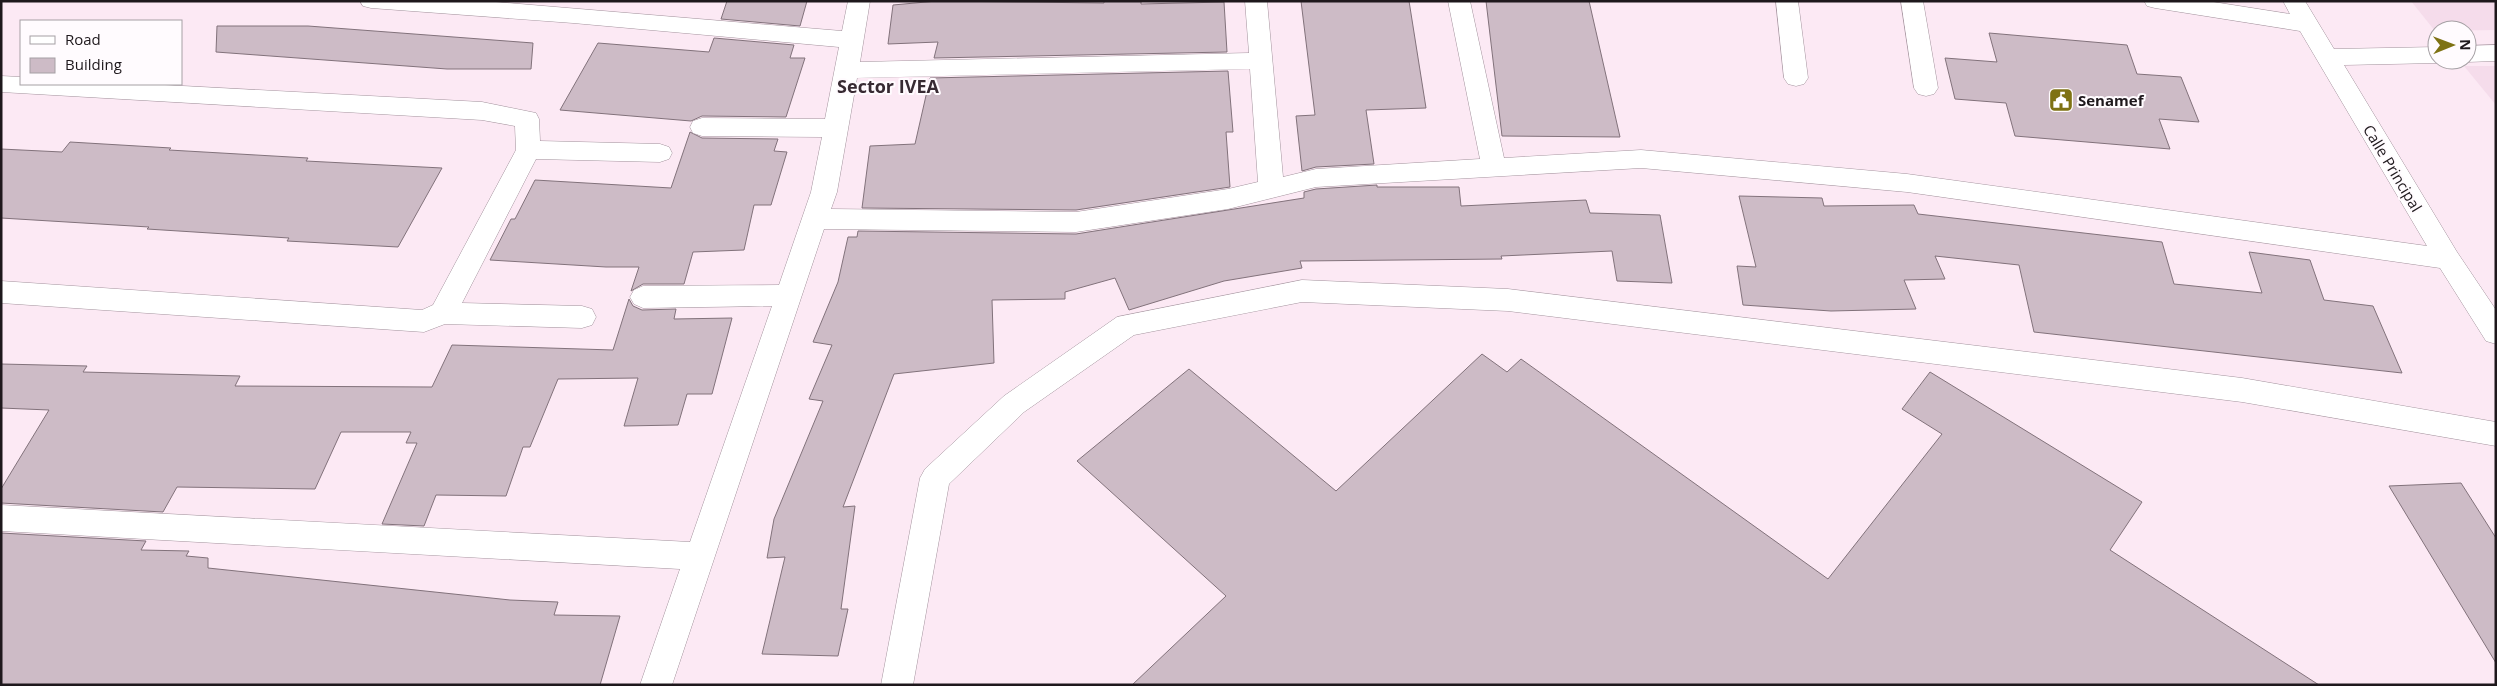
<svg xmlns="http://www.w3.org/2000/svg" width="2497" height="686" font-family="'Open Sans',sans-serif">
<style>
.built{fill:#f5dceb}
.building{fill:#cdbbc6;stroke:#82727b}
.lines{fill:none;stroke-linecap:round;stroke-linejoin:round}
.minor-casing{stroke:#a3939d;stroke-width:1}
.minor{fill:#fff;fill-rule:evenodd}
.labels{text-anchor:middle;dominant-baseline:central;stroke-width:4;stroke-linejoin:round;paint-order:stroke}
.poi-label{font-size:15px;font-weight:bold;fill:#1e181c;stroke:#fffbfe;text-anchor:start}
.street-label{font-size:15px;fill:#1e181c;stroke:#fffbfe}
.quarter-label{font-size:18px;font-weight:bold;fill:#372a32;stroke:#fffbfe}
</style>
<rect width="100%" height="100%" fill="#fce9f4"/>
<g class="built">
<path d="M2411 1H2496V30L2435 31Z"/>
<path d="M2464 66H2496V105Z"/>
</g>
<g class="building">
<path d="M727 1H807L800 26 721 19Z"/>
<path d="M937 1 1104 3V1H1141V4L1224 2 1227 52 934 58 938 42 888 44 893 5Z"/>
<path d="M1301 1H1409L1426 108 1366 110 1374 164 1316 167 1302 171 1296 116 1315 115Z"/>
<path d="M1486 1H1589L1620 137 1502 136Z"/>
<path d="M217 26H308L533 43 531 69H447L216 52Z"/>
<path d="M1989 33 2127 45 2137 74 2181 77 2199 122 2159 119 2170 149 2015 136 2006 103 1955 99 1945 58 1997 62Z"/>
<path d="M714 38 794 45 790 58H805L786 117 702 116 691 121 560 110 598 43 709 52Z"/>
<path d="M1228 71 1233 132H1226L1230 187 1076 210 862 208 870 146 915 144 930 78Z"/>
<path d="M690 132 702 138 778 139 774 151 787 152 771 205H754L744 250 693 252 684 284H643L631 291 639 267H606L490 260 511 219H515L535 180 671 188Z"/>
<path d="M70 142 171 148 169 150 308 158 306 161 442 168 398 247 287 241 289 238 147 229 149 227 1 218V149L62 152Z"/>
<path d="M1377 185V187H1459L1461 206 1586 200 1590 213 1660 215 1672 283 1617 281 1612 251 1501 256 1502 259 1300 261 1302 268 1224 281 1129 310 1115 278 1065 292V299L992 300 994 363 894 374 843 507 855 506 841 609H848L838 656 762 654 785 557 767 558 774 519 823 401 809 399 832 345 813 342 838 282 848 237H857L858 231 1076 234 1304 198V192L1316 189Z"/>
<path d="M1739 196 1822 198 1824 206 1914 205 1918 214 2162 242 2174 284 2262 293 2249 252 2310 260 2324 300 2373 306 2402 373 2034 332 2019 265 1935 256 1945 279 1904 280 1916 309 1831 311 1743 305 1737 266 1756 267Z"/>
<path d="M629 299 633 306 642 310 676 309 674 319 732 318 712 394H687L678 425 624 426 638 378 558 379 530 447H523L506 496 436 495 424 526 382 524 417 443H406L411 432H341L315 489 177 487 163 512 1 503V489L49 410 1 408V364L87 366 83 372 240 376 235 386 432 387 452 345 613 350Z"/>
<path d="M1482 354 1507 372 1521 359 1828 579 1942 434 1902 409 1930 372 2142 502 2110 550 2319 685H1132L1226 596 1077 461 1189 369 1336 491Z"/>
<path d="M2461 483 2496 538V663L2389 486Z"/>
<path d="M1 533 146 541 141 550 189 551 186 556 208 558V568L510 600 558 602 554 615 620 616 600 685H1Z"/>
</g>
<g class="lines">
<defs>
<g id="minor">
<path d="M360 1H484L842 31 848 1H870L860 62 1249 53 1245 1H1267L1283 177 1316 169 1480 159 1448 1H1470L1504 158 1641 150 1907 174 2427 246 2300 31 2155 8 2147 6 2144 1H2207L2290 14 2283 1H2305L2334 49 2437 47V60H2446L2437 63 2344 65 2457 252 2496 310V344L2486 341 2440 268 1907 192 1641 168 1316 187 1228 209 1076 232 824 229 672 685H640L680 569 1 531V505L690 542 772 306 643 308 634 304 630 297 634 290 643 286 779 285 811 192 822 137 702 136 693 133 690 127 693 121 702 118 825 119 839 47 573 23 371 8 363 6ZM1250 69 1258 182 1228 189 1076 212 831 209 837 192 857 78Z"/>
<path d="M1776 1H1798L1808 78 1804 84 1796 86 1788 84 1784 78Z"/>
<path d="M1901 1H1923L1938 88 1934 94 1926 96 1918 94 1914 88Z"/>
<path d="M2496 45V61L2467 62 2460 60H2467V46Z"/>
<path d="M1 76 21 77V84H146L482 102 536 113 539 119 540 141 660 144 669 147 672 153 669 159 660 162 536 159 462 303 582 306 592 309 596 317 592 325 582 328 445 324 424 332 1 303V281L422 310 433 305 516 150 515 126 482 120 1 92Z"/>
<path d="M1302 280 1508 289 2242 378 2496 422V446L2242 402 1508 311 1302 302 1134 335 1024 412 949 484 913 685H881L920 478 925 469 1004 396 1117 317Z"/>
</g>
</defs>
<use href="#minor" class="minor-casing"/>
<use href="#minor" class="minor"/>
</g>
<defs>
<symbol id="civic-square" viewBox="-11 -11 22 22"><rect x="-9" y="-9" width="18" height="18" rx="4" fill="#7e7213" stroke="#fffbfe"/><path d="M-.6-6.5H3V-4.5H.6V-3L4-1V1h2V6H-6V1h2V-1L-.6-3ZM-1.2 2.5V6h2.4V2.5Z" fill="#fff"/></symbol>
</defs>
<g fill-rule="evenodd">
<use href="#civic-square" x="2047" y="86" width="28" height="28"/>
</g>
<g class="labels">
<g class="poi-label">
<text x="2078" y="100">Senamef</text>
</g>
<g class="street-label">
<text transform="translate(2393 168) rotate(59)">Calle Principal</text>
</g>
<g class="quarter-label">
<text x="888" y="86">Sector IVEA</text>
</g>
</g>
<rect width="2497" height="686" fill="none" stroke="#1e181c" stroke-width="5"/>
<rect x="20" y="20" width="162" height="65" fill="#fffbfe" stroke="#a5a0a4"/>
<rect x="30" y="36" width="25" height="8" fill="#ffffff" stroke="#a5a0a4"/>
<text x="65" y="45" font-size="15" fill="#1e181c">Road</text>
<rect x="30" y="58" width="25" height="15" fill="#cdbbc6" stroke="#a5a0a4"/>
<text x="65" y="70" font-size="15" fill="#1e181c">Building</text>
<g transform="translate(2452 45) rotate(89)"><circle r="24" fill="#fffbfe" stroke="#a5a0a4"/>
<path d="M0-4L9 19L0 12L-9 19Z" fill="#7e7213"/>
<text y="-8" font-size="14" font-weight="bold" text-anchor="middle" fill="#1e181c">N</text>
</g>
</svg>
